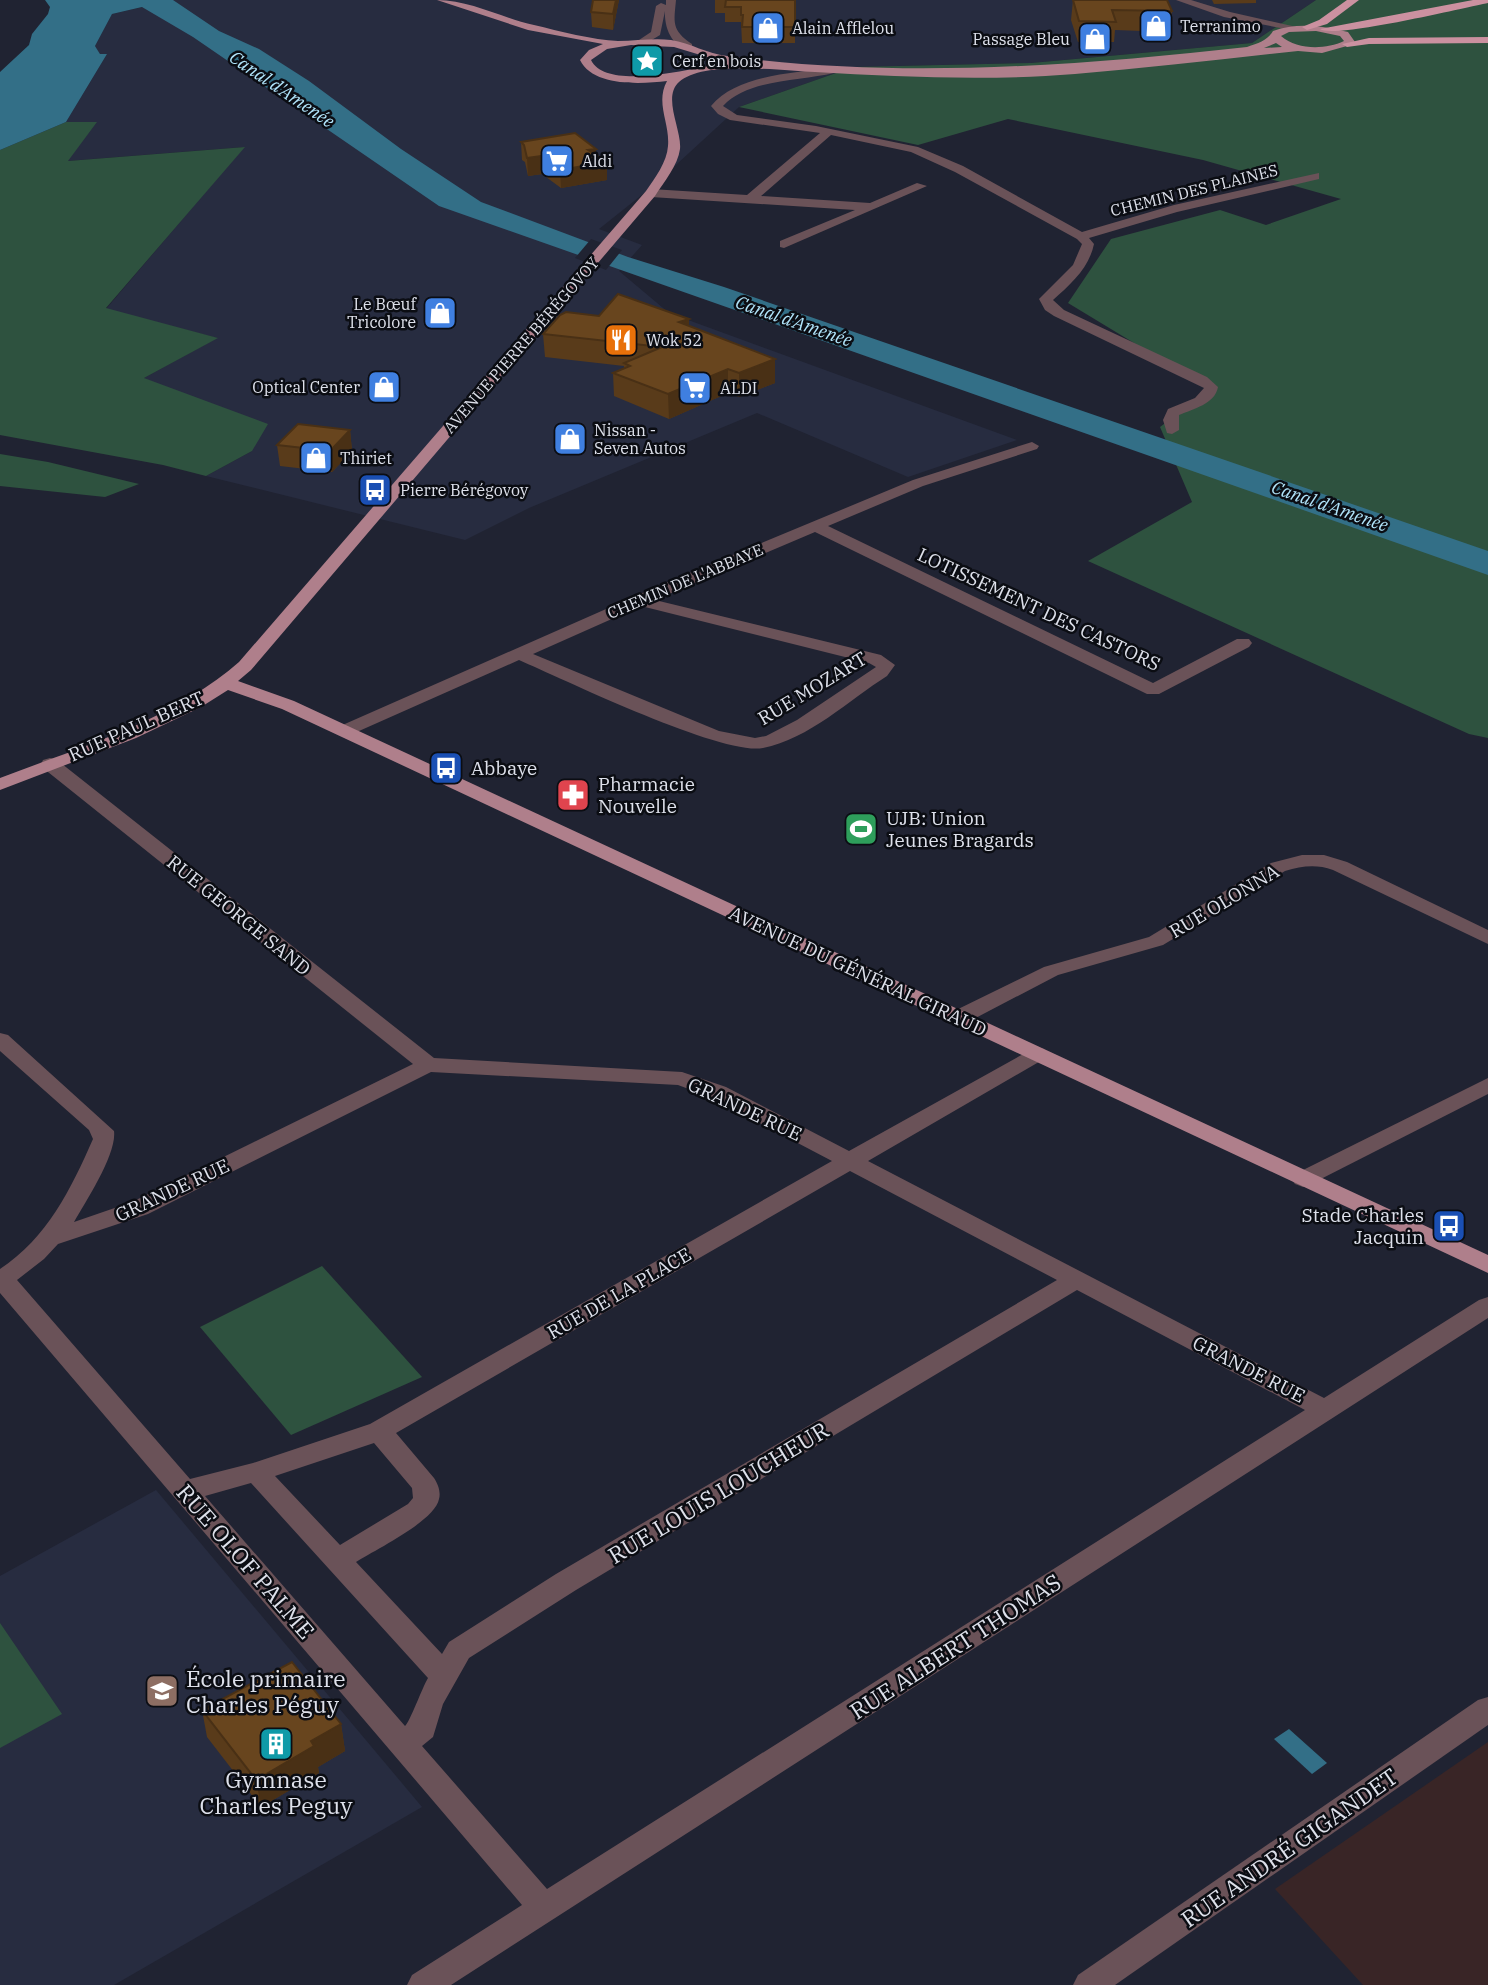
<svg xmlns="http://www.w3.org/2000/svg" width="1488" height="1985" font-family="'IBM Plex Serif',serif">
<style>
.built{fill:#272c40}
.industrial{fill:#392526}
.green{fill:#2e523f}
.water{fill:#336f87}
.pier{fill:#202332}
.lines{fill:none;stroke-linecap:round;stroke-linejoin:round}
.minor{fill:#6a5258;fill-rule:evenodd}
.major{fill:#af7f8b;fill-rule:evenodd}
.highway{fill:#cb91a0;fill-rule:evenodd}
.wall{fill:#593b1a}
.shaded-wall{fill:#493015}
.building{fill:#68451e;stroke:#493015;stroke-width:2}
.labels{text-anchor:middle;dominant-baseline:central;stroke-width:5;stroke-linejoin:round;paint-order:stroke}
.far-poi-label{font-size:16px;fill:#dee1eb;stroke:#0b0d13;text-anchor:start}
.far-street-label{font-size:16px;fill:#dee1eb;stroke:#0b0d13}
.far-water-label{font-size:18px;font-style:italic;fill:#b1e5fb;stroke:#0b0d13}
.street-label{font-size:19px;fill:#dee1eb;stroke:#0b0d13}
.poi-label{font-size:19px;fill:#dee1eb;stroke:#0b0d13;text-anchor:start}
.near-street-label{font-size:23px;fill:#dee1eb;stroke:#0b0d13}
.near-poi-label{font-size:23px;fill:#dee1eb;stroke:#0b0d13;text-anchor:start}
</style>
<rect width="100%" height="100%" fill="#202332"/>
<g class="built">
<path d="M173 0H1316L1252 43 1031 63 853 67 739 107 653 186 599 229 642 245 619 271 669 313 1017 440 908 477 757 413 529 508 465 540 206 476 252 451 144 378 217 338 106 309 244 147 67 161 96 123 66 122 107 54H100L95 46 112 14Z"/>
<path d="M156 1490 422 1807 114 1985H0V1576Z"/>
</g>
<path class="industrial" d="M1488 1742V1985H1363L1275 1889Z"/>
<g class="green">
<path d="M1316 0H1488V738L1469 734 1088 561 1192 502 1160 427 1210 389 1068 303 1111 239 1220 210 1266 225 1341 199 1203 160 1008 119 918 145 739 107 853 67 1031 63 1252 43Z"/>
<path d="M66 122H97L68 161 245 147 106 308 218 338 144 378 268 424 252 451 206 476 163 465 0 435V150Z"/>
<path d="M0 454 48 462 139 484 105 497 0 486Z"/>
<path d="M322 1266 422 1377 291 1435 200 1327Z"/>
<path d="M0 1623 62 1714 0 1748Z"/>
</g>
<g class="water">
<path d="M45 0H173L219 31 259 49 309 81 401 149 481 202 628 257 724 287 1488 551V575L439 206 193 37 142 7 112 14 95 46 100 54H107L66 122 0 150V72L29 45 32 34 48 14 50 7Z"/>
<path d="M1289 1729 1327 1763 1312 1774 1274 1739Z"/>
</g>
<path class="pier" d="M591 239 622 250 606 270 575 258Z"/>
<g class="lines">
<g class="minor">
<path d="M666 0H676C674 22 671 30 692 44V48C672 50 664 27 665 11L660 35 645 44 636 42 651 32 656 6 661 3 666 5Z"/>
<path d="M1176 0H1191L1230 12 1301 28 1296 31 1224 17Z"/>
<path d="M830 68 835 71 834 73C800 81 748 79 723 106L737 115 816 126 918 147 963 166 1082 232 1174 205 1319 173V179L1177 212 1089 238 1094 244C1089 268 1071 284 1053 300L1064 310 1207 377 1218 387C1215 404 1193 409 1179 415V430L1172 434 1167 433 1163 420 1168 409 1195 398 1204 388 1054 316 1045 310 1039 299 1073 265 1082 244 1077 239 955 172 911 152 831 135 761 196 870 203 917 183 927 186 784 248 780 247V241L855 210 651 197 645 193 651 189 747 195 820 133 730 120 718 114 711 106C736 75 793 73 830 68Z"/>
<path d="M1032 442 1039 446 1037 449 923 486 828 526 1153 683 1237 639H1249L1252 643 1249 647 1159 694H1147L815 532 655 600 881 655 895 665 887 676C849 700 809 739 763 748 722 756 565 680 519 660L350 735 344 736 335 731 338 727 656 587 913 480ZM641 606 869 663 876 667 797 720 766 736 755 738 719 731 533 654Z"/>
<path d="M50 758 57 760 434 1058 682 1072 726 1087 849 1151 1036 1047 1044 1049 1047 1054 1044 1059 868 1161 1324 1398 1479 1300 1488 1297V1318L451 1985H407L412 1975 522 1905 0 1293V1269C47 1238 71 1189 93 1139L89 1130 0 1051V1033L8 1035 114 1131C117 1154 86 1201 74 1222L132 1202 413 1064 43 768 41 764 43 760ZM431 1072 678 1085 710 1097 832 1161 370 1424 253 1463 190 1479 17 1280 44 1259 58 1244 148 1214ZM850 1171 1057 1280 556 1574 449 1642 442 1654 356 1562C375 1550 435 1521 439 1499 441 1492 438 1484 434 1478L396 1433ZM1077 1290 1305 1410 547 1889 422 1746 433 1737 443 1704 469 1658 576 1590ZM374 1443 412 1488 413 1498 408 1504 340 1545 275 1476ZM251 1483 428 1678C422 1688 410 1722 405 1726L205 1496Z"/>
<path d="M1302 855H1324L1347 862 1488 930V944L1333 870C1316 864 1302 866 1285 871L1163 945 1058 975 966 1023H950L947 1018 950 1013 1044 967 1149 937 1271 863Z"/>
<path d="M1488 1078V1094L1311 1184 1303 1187 1295 1184 1291 1179 1295 1174Z"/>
<path d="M1488 1697V1725L1115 1985H1073L1078 1975 1478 1700Z"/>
</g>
<path class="major" d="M437 0C470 0 502 18 534 25 559 31 593 40 618 41 636 41 653 38 671 40 691 43 707 54 727 56 895 79 1078 66 1247 47 1259 43 1267 41 1273 31 1298 22 1322 26 1348 32L1355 42 1354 44 1322 53 1298 51C1224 59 1149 68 1075 74 989 81 901 77 815 72 783 71 704 60 679 82 662 97 682 130 680 149 678 165 664 182 655 196L251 670 238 681 294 701 1488 1255V1273L282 709 228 690 201 707 136 738 0 790V778C83 746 171 721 239 662L646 191C655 178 667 162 668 146 670 123 655 103 667 81 641 84 593 87 580 60L589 50 603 44 528 30ZM1316 31 1340 36 1344 41C1325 50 1297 50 1281 36L1289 32ZM1276 43 1282 47 1264 48ZM631 45 674 47 727 63C699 66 607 93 591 60L607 49Z"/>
<g class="highway">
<path d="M1347 0H1359L1327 24 1307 30 1302 27 1319 20Z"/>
<path d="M1473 0H1488V3C1462 8 1335 39 1320 29Z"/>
<path d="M1488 37V43L1369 44 1347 47 1342 44 1369 38Z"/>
</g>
</g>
<g class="wall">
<path d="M593 0H619L613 30 592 27 591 12Z"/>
<path d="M715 0H795V43H742L741 22H725V13H715Z"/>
<path d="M1073 0 1172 11 1169 32 1115 30 1114 42H1078L1071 20Z"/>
<path d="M1208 0H1256V3L1214 4 1212 0Z"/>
<path d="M521 142 596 155 607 162V180L561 188 542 174 528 176 525 162 522 160Z"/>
<path d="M689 326 775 359V383L739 397 728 393 669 419 614 396 613 373 624 368V366L545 357 543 334Z"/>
<path d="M350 430 352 451 332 472 280 466 277 445Z"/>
<path d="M202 1710 341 1724 345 1751 318 1767 319 1773 261 1807 207 1737Z"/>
</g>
<g class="shaded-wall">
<path d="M616 0H619L613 30V14Z"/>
<path d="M596 149 597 164 607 162V180L561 188 560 170 588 150Z"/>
<path d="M541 156 542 174 528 176 527 158Z"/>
<path d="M689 319V342L679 322Z"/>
<path d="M775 359V383L739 397V373Z"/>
<path d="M728 369V393L669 419 668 394Z"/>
<path d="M350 430 352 451 332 472 330 451Z"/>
<path d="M341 1724 345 1751 318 1767 319 1773 261 1807 256 1780 311 1741Z"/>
</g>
<g class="building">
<path d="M593 0H616L613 14 591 12Z"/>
<path d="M726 0H795V27H742L743 15H741V7H725Z"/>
<path d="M1073 0H1167L1172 11 1112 10 1116 22 1079 21Z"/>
<path d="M575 133 596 149 588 150 607 162 560 170 541 156 527 158 524 145 521 142Z"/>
<path d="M618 294 689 319 679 322 775 359 739 373 728 369 668 394 613 373 630 366 624 363 662 347 543 334 560 315 566 312 599 316Z"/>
<path d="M298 424 350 430 330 451 277 445Z"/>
<path d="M292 1662 341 1724 311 1741 314 1746 256 1780 202 1710Z"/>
</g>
<defs>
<symbol id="shop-square" viewBox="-11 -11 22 22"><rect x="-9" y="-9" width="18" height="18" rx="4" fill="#3f7fe0" stroke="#0b0d13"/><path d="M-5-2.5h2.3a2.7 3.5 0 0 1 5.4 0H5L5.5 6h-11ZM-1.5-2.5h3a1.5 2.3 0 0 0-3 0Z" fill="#fff"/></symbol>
<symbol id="sight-square" viewBox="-11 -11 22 22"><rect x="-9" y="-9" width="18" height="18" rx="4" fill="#0f9aa8" stroke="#0b0d13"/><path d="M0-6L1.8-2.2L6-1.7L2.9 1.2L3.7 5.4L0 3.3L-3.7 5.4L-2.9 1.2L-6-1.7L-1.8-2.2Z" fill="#fff"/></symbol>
<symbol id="supermarket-square" viewBox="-11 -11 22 22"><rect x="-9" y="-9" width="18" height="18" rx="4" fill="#3f7fe0" stroke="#0b0d13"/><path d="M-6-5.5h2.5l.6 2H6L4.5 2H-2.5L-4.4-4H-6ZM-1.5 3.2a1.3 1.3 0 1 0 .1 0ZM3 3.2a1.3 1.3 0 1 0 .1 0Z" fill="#fff"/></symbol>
<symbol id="restaurant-square" viewBox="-11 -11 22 22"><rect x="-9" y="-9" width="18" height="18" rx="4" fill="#e8710a" stroke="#0b0d13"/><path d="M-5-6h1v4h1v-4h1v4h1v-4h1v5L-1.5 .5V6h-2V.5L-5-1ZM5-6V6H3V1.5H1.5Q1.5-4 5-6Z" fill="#fff"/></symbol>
<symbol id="bus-square" viewBox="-11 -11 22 22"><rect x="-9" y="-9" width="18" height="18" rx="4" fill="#1a4fb4" stroke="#0b0d13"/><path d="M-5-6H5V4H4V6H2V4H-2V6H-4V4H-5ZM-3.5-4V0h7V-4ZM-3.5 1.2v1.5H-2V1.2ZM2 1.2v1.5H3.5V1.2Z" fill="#fff"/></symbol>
<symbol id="pharmacy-square" viewBox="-11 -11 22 22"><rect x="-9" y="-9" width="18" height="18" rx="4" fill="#e0444e" stroke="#0b0d13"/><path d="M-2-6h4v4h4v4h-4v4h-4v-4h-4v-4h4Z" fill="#fff"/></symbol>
<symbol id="stadium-square" viewBox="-11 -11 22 22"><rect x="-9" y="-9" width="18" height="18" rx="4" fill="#2e9e5b" stroke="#0b0d13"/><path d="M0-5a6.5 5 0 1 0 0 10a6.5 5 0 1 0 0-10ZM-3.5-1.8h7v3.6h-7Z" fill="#fff"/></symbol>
<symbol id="school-square" viewBox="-11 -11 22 22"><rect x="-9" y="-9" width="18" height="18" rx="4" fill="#8d6e63" stroke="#0b0d13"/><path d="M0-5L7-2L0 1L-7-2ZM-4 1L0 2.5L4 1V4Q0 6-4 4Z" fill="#fff"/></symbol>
<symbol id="building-square" viewBox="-11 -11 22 22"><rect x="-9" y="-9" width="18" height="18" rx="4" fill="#0f9aa8" stroke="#0b0d13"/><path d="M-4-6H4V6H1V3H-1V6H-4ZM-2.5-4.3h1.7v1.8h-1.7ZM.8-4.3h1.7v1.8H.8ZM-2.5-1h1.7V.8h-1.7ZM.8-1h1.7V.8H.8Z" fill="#fff"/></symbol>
</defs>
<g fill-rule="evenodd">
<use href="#shop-square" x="1137" y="7" width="38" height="38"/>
<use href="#shop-square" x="749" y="9" width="38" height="38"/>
<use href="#shop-square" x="1076" y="20" width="38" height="38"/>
<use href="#sight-square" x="628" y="42" width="38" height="38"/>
<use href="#supermarket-square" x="538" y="142" width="38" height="38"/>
<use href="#shop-square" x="421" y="294" width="38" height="38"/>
<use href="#restaurant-square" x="602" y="321" width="38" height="38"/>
<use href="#shop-square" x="365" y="368" width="38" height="38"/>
<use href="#supermarket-square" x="676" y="369" width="38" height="38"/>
<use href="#shop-square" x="551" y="420" width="38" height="38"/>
<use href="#shop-square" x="297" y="439" width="38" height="38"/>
<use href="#bus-square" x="356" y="471" width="38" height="38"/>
<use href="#bus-square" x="427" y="749" width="38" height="38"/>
<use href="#pharmacy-square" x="554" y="776" width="38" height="38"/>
<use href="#stadium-square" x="842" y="810" width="38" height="38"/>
<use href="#bus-square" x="1430" y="1207" width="38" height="38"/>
<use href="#school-square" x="143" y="1672" width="38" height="38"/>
<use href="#building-square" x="257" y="1725" width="38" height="38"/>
</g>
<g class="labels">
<g class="far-poi-label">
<text x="1180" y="26">Terranimo</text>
<text x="792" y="28">Alain Afflelou</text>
<text x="1070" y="39" text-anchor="end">Passage Bleu</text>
<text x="672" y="61">Cerf en bois</text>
<text x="582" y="161">Aldi</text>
<text x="416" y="304" text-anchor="end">Le Bœuf<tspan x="416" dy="18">Tricolore</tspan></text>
<text x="646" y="340">Wok 52</text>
<text x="360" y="387" text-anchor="end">Optical Center</text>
<text x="720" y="388">ALDI</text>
<text x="594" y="430">Nissan -<tspan x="594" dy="18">Seven Autos</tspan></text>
<text x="340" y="458">Thiriet</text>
<text x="400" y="490">Pierre Bérégovoy</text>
</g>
<g class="far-street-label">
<text transform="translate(1194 190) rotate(-14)">CHEMIN DES PLAINES</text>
<text transform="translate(521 345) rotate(-49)">AVENUE PIERRE BÉRÉGOVOY</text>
<text transform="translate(685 581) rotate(-23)">CHEMIN DE L'ABBAYE</text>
</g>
<g class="far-water-label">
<text transform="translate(282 89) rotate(34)">Canal d'Amenée</text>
<text transform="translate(794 321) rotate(19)">Canal d'Amenée</text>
<text transform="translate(1330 506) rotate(19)">Canal d'Amenée</text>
</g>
<g class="street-label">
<text transform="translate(1039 609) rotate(25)">LOTISSEMENT DES CASTORS</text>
<text transform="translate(812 688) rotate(-31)">RUE MOZART</text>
<text transform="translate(136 726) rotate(-24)">RUE PAUL BERT</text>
<text transform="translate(1224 901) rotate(-31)">RUE OLONNA</text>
<text transform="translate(239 915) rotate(39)">RUE GEORGE SAND</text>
<text transform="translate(858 971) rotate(25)">AVENUE DU GÉNÉRAL GIRAUD</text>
<text transform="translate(745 1109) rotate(25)">GRANDE RUE</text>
<text transform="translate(172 1190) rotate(-25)">GRANDE RUE</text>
<text transform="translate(619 1293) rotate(-30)">RUE DE LA PLACE</text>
<text transform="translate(1249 1369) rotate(27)">GRANDE RUE</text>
</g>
<g class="poi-label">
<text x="471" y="768">Abbaye</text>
<text x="598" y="784">Pharmacie<tspan x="598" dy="22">Nouvelle</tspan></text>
<text x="886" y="818">UJB: Union<tspan x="886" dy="22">Jeunes Bragards</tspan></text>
<text x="1424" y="1215" text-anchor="end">Stade Charles<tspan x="1424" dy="22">Jacquin</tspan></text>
</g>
<g class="near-street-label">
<text transform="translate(718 1492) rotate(-31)">RUE LOUIS LOUCHEUR</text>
<text transform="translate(246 1561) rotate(49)">RUE OLOF PALME</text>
<text transform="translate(955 1646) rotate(-33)">RUE ALBERT THOMAS</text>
<text transform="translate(1289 1847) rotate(-35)">RUE ANDRÉ GIGANDET</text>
</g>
<g class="near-poi-label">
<text x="186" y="1678">École primaire<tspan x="186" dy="26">Charles Péguy</tspan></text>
<text x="276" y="1779" text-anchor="middle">Gymnase<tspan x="276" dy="26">Charles Peguy</tspan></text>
</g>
</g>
</svg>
